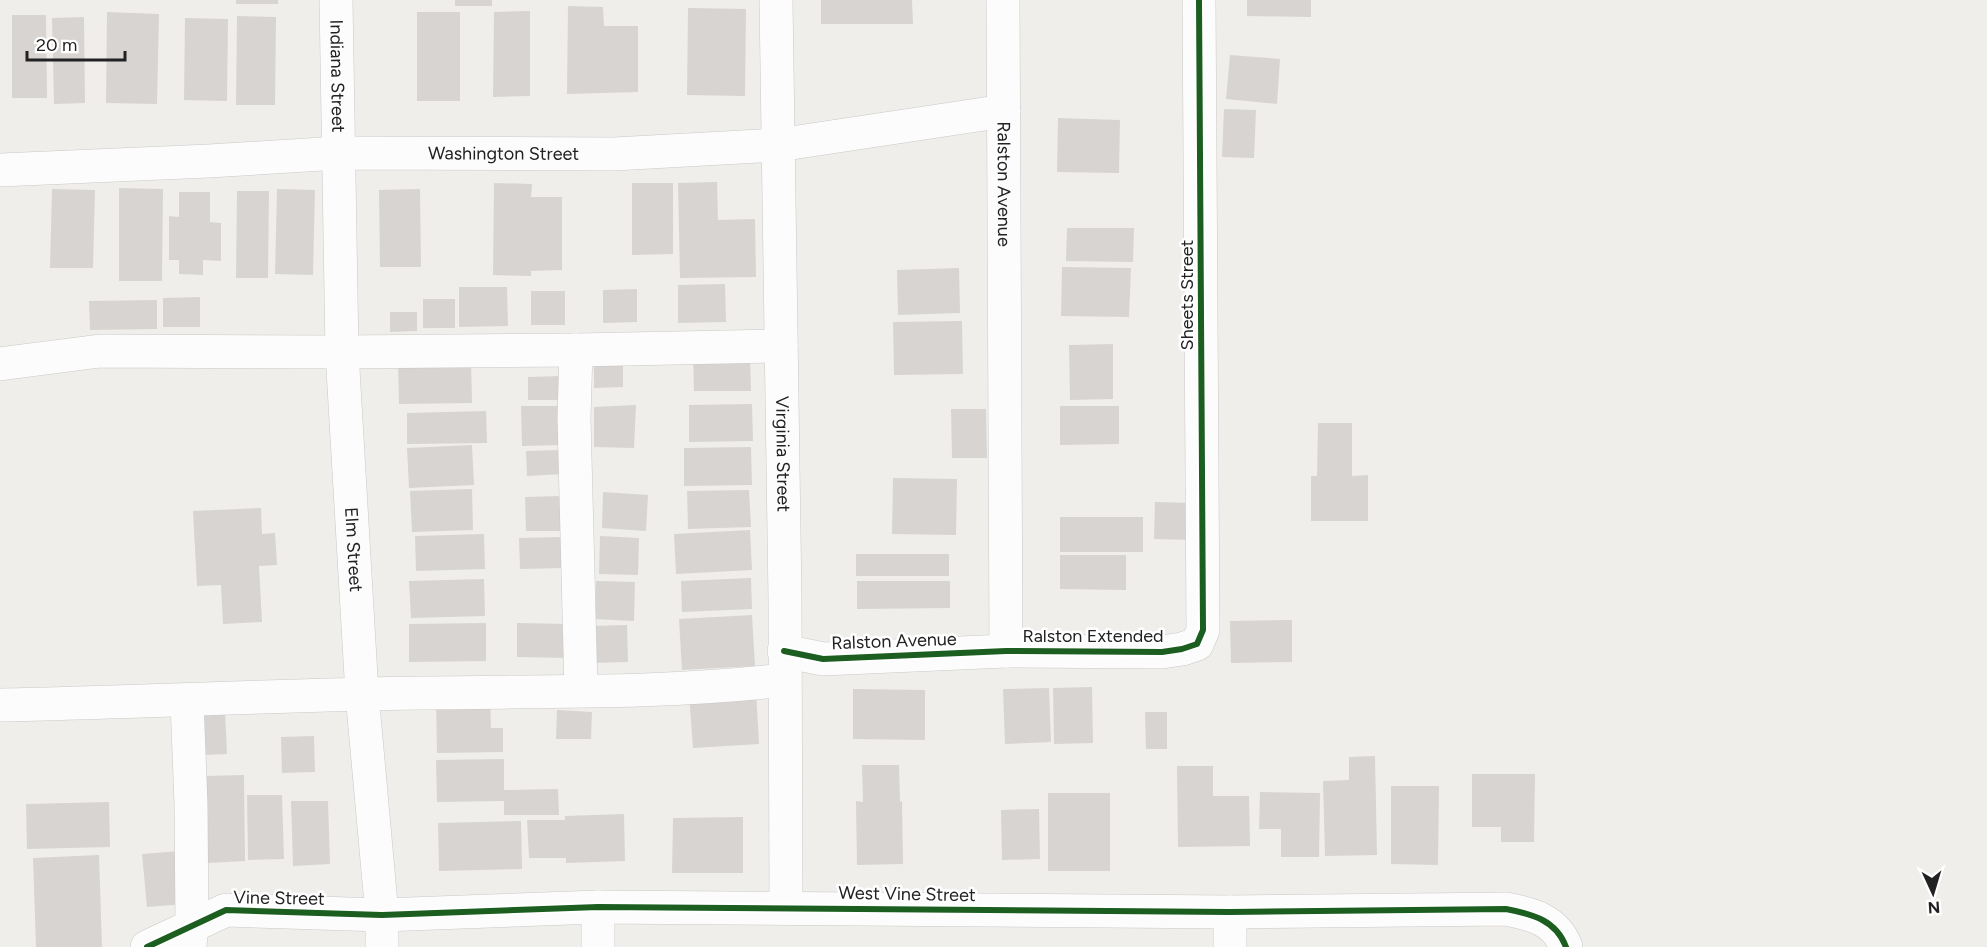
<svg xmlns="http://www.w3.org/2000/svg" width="1987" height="947" font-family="Figtree,sans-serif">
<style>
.building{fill:#d7d4d2}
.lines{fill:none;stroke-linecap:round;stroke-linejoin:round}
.minor-casing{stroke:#c9c8c7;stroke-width:34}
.minor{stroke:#fdfcfc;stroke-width:33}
.cycleway-casing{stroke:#fff;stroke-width:10}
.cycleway{stroke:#1b5e20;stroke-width:6}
.labels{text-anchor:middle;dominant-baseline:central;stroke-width:5;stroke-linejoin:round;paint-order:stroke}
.street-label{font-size:18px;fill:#222;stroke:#fff}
</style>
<rect width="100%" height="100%" fill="#f0eeeb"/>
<g class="building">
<rect x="236" y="0" width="42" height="4"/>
<rect x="455" y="0" width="37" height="6"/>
<path d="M821 0H912L913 24H821Z"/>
<path d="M1247 0H1311V17L1247 16Z"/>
<path d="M568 6 603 7 604 26H638V92L567 94Z"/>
<path d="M688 8 746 9 745 96 687 95Z"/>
<path d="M530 11V96L493 97 494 12Z"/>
<path d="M107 12 159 14 157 104 106 103Z"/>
<rect x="417" y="12" width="43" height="89"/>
<path d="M12 15H46L47 98H12Z"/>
<path d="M237 16 276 17 275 105H236Z"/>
<path d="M84 17 85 103 54 104 52 18Z"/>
<path d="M185 18 228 19 227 101 184 100Z"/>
<path d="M1230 55 1280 59 1277 104 1226 99Z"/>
<path d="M1224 109 1256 110 1254 158 1222 157Z"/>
<path d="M1058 118 1120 120 1119 173 1057 172Z"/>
<path d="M717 182 718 220 755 219 756 277 680 278 678 183Z"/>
<path d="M494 183 532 184 531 197H562V270L531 271V276L493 275Z"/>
<path d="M632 183H673V254L632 255Z"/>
<path d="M119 188 163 189 162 281H119Z"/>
<path d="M52 189 95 190 93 268H50Z"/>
<path d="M277 189 315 190 313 275 275 274Z"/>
<path d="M420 189 421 267H380L379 190Z"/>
<path d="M237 191H269L268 278H236Z"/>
<path d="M179 192H210V222L221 223V261L203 260V275L179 274V260H169V216L179 217Z"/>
<path d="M1067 228H1134L1133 262 1066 261Z"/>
<path d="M1062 267 1131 268 1129 317 1061 316Z"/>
<path d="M959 268 960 313 898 315 897 270Z"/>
<path d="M725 284 726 322 678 323V285Z"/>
<path d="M459 287H507L508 326 459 327Z"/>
<path d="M637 289V322L603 323V290Z"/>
<rect x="531" y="291" width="34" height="34"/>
<path d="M200 297V327H163V298Z"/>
<rect x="423" y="299" width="32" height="29"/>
<path d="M157 300V329L90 330 89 301Z"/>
<path d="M390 312H417V331L390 332Z"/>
<path d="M962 321 963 374 894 375 893 322Z"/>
<path d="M1113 344V399L1070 400 1069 345Z"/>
<path d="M693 355H750L751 391H694Z"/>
<path d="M594 358 623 359V387L594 388Z"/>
<path d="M471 359 472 403 399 404 398 360Z"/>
<path d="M562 376V400H528V377Z"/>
<path d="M752 404 753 441 689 442V405Z"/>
<path d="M636 405 634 448 594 447V407Z"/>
<path d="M521 406H561L563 445 522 446Z"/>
<path d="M1060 406H1119V444L1060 445Z"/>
<path d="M951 409H986L987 458H952Z"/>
<path d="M486 411 487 443 407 444V413Z"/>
<path d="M1318 423H1352V476L1368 475V521H1311V476H1317Z"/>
<path d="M472 445 474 485 409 488 407 448Z"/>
<path d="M751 447 752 485 684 486V448Z"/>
<path d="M562 450 563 474 527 476 526 451Z"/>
<path d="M893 478 957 479 956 535 892 534Z"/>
<path d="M472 489 473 530 412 532 410 491Z"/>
<path d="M749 490 751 527 688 529 687 491Z"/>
<path d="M603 492 648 495 646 531 602 528Z"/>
<path d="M560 496 561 531H526L525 497Z"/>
<path d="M1155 502 1193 503 1192 540 1154 539Z"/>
<path d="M261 508 262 534 275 533 277 565 259 566 262 622 223 624 221 585 197 586 193 511Z"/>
<rect x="1060" y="517" width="83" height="35"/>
<path d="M750 530 752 570 676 574 674 534Z"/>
<path d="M484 534 485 569 416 571 415 536Z"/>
<path d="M600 536 639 538 638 575 599 574Z"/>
<path d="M562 537 563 568 520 569 519 538Z"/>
<rect x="856" y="554" width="93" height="22"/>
<path d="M1060 555H1126V590L1060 589Z"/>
<path d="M751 578 752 609 682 612 681 581Z"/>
<path d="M484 579 485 616 411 618 409 581Z"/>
<path d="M596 581 635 582 634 621 595 619Z"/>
<path d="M857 581H950V608L857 609Z"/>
<path d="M752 615 755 666 682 670 679 619Z"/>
<path d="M1292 620V662L1231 663 1230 621Z"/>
<path d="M486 623V661L409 662V624Z"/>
<path d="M517 623 569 624V658L517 657Z"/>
<path d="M627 625 628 662 591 663 590 626Z"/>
<path d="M1092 687 1093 743 1054 744 1053 688Z"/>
<path d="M1049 688 1051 742 1005 744 1003 689Z"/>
<path d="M853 689 925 690V740L853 739Z"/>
<path d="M756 691 759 744 693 748 689 694Z"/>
<path d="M490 699 491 728H503V752L437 753 436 700Z"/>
<path d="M557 710 592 712 591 739H556Z"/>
<path d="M225 711 227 754 204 755 202 713Z"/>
<path d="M1145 712H1167V749H1146Z"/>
<path d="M314 736 315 772 282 773 281 737Z"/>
<path d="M1375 756 1377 855 1325 856 1323 781 1349 780V757Z"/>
<path d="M504 759V790L558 789 559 815H504V801L437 802 436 760Z"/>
<path d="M862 765H899L900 802 902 801 903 864 857 865 856 801 863 802Z"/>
<path d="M1177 766H1213V796H1249L1250 846 1178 847Z"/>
<path d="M1472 774H1535L1534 842H1501V827H1472Z"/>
<path d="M244 775 245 861 207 863 205 776Z"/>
<path d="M1391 786H1439L1438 865 1391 864Z"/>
<path d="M1260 792 1320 793 1319 857H1281V829H1259Z"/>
<rect x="1048" y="793" width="62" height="78"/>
<path d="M247 795H282L284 859 248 860Z"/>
<path d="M291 801H328L330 864 293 866Z"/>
<path d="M109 802 110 847 27 849 26 804Z"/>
<path d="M1039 809 1040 859 1002 860 1001 810Z"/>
<path d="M624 814 625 861 566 863V858H529L527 820H565V816Z"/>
<path d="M743 817V873H672L673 818Z"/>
<path d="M521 821 522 869 439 871 438 823Z"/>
<path d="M180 851 184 904 147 907 142 854Z"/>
<path d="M99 855 102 947H36L33 858Z"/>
</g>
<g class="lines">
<defs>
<g id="minor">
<path id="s1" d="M336 0 342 352 362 694 382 915V947"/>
<path id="s2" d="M776 0 785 599 786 908"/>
<path id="s3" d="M1003 0 1006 651"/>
<path id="s4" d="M0 170 209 161 339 153 614 154 778 145 1004 111"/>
<path d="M576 350 574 418 581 690"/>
<path d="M0 364 100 351 342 352 576 350 781 346"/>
<path d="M784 651 823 659 1006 651 1162 652 1182 649 1197 644 1203 630 1199 0"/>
<path d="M187 701 191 804 192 927 190 945"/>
<path d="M0 705C141 702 281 695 422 693 542 691 664 694 784 680"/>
<path d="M598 907V947"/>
<path d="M147 947 226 910 382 915 598 907 1230 912 1506 909C1532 914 1556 920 1566 947"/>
<path d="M1230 947V912"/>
</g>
</defs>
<use href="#minor" class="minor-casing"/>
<use href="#minor" class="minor"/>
<defs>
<g id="cycleway">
<path d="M784 651 823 659 1006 651 1162 652 1182 649 1197 644 1203 630 1199 0"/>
<path d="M147 947 226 910 382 915 598 907 1230 912 1506 909C1532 914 1556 920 1566 947"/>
</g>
</defs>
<use href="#cycleway" class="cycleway-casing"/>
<use href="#cycleway" class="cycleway"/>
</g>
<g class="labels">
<g class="street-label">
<text stroke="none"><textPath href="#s1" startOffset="76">Indiana Street</textPath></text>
<text stroke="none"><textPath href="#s4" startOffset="504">Washington Street</textPath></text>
<text stroke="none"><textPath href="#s3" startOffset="184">Ralston Avenue</textPath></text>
<text transform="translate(1187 295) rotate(-90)">Sheets Street</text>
<text stroke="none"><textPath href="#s2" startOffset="454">Virginia Street</textPath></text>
<text stroke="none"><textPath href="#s1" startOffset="550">Elm Street</textPath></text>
<text x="1093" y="636">Ralston Extended</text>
<text transform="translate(894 641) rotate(-2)">Ralston Avenue</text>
<text transform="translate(907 894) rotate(1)">West Vine Street</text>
<text transform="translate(279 898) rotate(1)">Vine Street</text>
</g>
</g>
<g transform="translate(1933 893) rotate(176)" stroke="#ffffff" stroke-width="4.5" paint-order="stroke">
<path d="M0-4.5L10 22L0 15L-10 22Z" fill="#222222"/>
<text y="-9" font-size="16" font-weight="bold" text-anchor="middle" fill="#222222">N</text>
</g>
<path d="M27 51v9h98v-9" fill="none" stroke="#222222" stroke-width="3"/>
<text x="36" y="51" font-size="18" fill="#222222" stroke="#ffffff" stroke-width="4.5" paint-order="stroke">20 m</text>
</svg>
